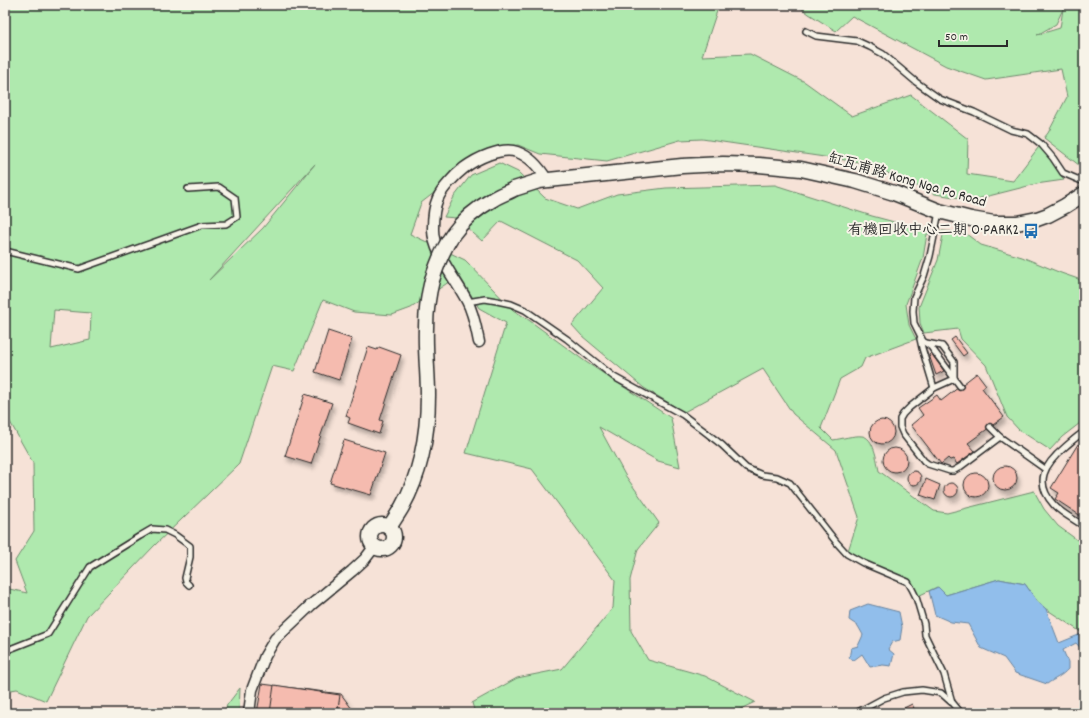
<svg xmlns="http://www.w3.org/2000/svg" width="1089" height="718" font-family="Dekko,'LXGW WenKai TC',sans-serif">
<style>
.green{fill:#afe9ae;stroke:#6d8a6c;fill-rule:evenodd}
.water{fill:#91beeb;stroke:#68839e}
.building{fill:#f5bbaf;stroke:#2b2b2b;filter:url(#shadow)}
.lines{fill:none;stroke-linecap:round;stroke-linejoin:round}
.lane-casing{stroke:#2b2b2b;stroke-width:8}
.street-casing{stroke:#2b2b2b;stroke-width:13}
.secondary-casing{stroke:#2b2b2b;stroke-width:17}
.lane{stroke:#f7f3e8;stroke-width:5}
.street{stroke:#f7f3e8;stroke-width:10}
.secondary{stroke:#f7f3e8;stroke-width:14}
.secondary-bridge-casing{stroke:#2b2b2b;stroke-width:17;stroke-linecap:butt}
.secondary-bridge{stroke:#f7f3e8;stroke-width:14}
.labels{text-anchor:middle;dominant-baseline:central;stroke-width:4;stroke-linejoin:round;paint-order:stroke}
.street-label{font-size:15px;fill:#2b2b2b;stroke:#f7f3e8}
.poi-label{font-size:15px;fill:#2b2b2b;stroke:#f7f3e8;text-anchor:end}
</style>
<defs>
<filter id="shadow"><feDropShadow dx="2.5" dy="4.5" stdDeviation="2" flood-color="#0004"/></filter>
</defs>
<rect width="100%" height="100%" fill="#f6e2d7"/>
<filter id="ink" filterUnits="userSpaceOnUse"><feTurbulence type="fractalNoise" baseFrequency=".025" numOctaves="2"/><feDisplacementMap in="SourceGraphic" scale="8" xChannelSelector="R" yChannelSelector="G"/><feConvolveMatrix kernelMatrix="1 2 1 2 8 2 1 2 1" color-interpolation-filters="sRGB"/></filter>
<g filter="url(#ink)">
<g class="green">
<path d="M5 5H719L702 56 750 54 805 82 852 116 911 95 968 139 967 174 1013 181 1041 144 1064 180 1036 184 973 200 935 194 865 163 702 139 680 140 607 161 540 154 518 145 491 149 462 162 439 189 421 203 410 234 465 260 469 264 513 310 526 318 586 362 671 418 680 467 658 461 599 427 625 475 659 523 638 549 630 580 631 631 648 660 705 676 755 702 732 713H475L472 703 517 678 562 669 613 608 615 580 532 469 466 453 506 323 479 308 459 275 411 308 392 315 354 312 323 300 294 371 272 366 239 464 154 546 87 616 46 701 17 689 5 691V588L27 593 15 561 34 531 33 463 5 413ZM315 164 263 228 209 280ZM54 310 91 313 90 340 51 349Z"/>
<path d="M797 5H1084V169L1044 138 1048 133 1067 97 1061 69 986 80 946 66 852 16 836 31 809 14ZM1063 9 1060 28 1037 35 1056 24Z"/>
<path d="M499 163 518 172 545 198 577 209 617 194 666 188 775 185 872 216 920 229 965 233 981 245 1022 257 1061 273 1084 281V420L1062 437 1050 450 1019 430 1007 417 986 365 961 339 958 329 924 333 920 323 919 307 938 260 943 235 927 234 923 258 906 304 909 325 916 339 865 358 861 367 840 379 821 428 833 440C841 439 854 435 862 436 874 437 877 461 879 471L934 511 947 513 1034 491 1044 509 1058 526 1084 545V634L1046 609 1037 601 1025 584 999 579 946 595 937 587 916 597 908 582 847 554 859 517 836 450 793 414 763 369 684 412 644 388 582 336 572 325 603 288 577 260 501 221 482 241 456 218 444 217 454 197 471 175Z"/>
<path d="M240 688 239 713H224L227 705Z"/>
</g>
<g class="water">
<path d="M999 579 1025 584 1037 601 1046 609 1059 643 1081 634 1084 636V652L1076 643 1063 650 1068 662V669C1062 676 1054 679 1047 684L1015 673 1004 658 981 648 968 624 951 622 935 615 929 591 938 587 946 595Z"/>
<path d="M868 604 899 612 902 627 900 640 892 642 888 649 894 654 891 666 883 665 870 667 862 654 854 660 849 658 851 648 858 646 863 635 858 626 849 620 850 611Z"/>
</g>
<g class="building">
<path d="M328 331 352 339 339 380 315 372Z"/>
<path d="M955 337 967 353 963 356 951 340Z"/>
<path d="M368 347 377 350 379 347 401 355 380 420 383 421 379 434 348 423 350 418 346 416Z"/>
<path d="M931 353 944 371 936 375 929 355Z"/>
<path d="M977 373 986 385 982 388 1004 417 968 443 975 451 957 464 953 459 950 460 948 458 941 464 911 425 923 415 918 408 937 395 941 401Z"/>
<path d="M305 394 332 403 311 464 285 456Z"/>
<circle cx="882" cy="432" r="12"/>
<path d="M344 440 385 453 371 495 330 483Z"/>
<path d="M1078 444 1084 448V518L1055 499 1059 493 1051 488Z"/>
<circle cx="895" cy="460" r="12"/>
<circle cx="1005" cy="478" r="12"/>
<circle cx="914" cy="478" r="7"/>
<circle cx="976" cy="485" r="12"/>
<path d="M926 479 940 485 935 500 920 495Z"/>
<circle cx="951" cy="490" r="7"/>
<path d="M262 684 341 694 355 713H257Z"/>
<path d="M274 685 340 695 338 709 348 710 347 713H270Z"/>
<path d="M912 704 916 713H904L902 709Z"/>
</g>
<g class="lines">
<defs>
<g id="lane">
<path d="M806 31 816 36 857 41 870 47 883 54 916 82 940 99 974 112 1011 130 1028 134 1041 144 1053 158 1063 173 1084 182"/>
<path d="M939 212 930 256 924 276 914 297 913 311 914 323 923 341 931 347 960 386"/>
<path d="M5 251 79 269 202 225 226 224 237 217 235 198 219 187 188 189"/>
<path d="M467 302 485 299 497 301 511 304 525 310 567 339 614 377 683 415 704 431 722 445 746 468 762 475 777 477 790 483 837 543 847 554 863 563 908 582 912 589 916 597 924 624 925 635 944 674 952 702 961 713"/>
<path d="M920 339 922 348 934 388"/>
<path d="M926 343 942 346 954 362V379L934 388 910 407 903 414 900 419V427L903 434 924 461 928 464 950 471H953L960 467 1000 437"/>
<path d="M990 427 1000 437 1045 469"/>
<path d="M1084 432C1077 436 1071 442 1065 447 1045 464 1033 482 1054 505 1061 513 1075 520 1084 526"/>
<path d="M5 651 48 634 90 567 140 536 152 529 165 530 175 535 190 546V557L185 578 186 582 189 585"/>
<path d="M856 713 884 698 903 692 922 690 941 693 951 702"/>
</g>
<g id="street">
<path d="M479 342C476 328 474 314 467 301 457 281 432 252 433 228 433 218 434 207 438 198 442 189 455 175 464 168 476 159 502 146 517 152 531 157 540 168 547 180"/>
<path d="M249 713 252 690 265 656 275 639 311 605 352 571 365 559 375 546"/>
</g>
<g id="secondary">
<path d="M514 189 539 181 682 166 723 164 759 165 801 169 855 181 894 193 939 211 971 219 994 223H1017L1037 219 1048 215 1065 206 1084 194"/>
<circle cx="382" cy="537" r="12"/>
<path d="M389 528C393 521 398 514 402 507 421 473 428 433 428 395 428 373 425 350 426 328 426 311 428 296 432 280"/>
</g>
</defs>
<use href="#lane" class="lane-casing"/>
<use href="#street" class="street-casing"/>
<use href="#secondary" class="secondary-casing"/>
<use href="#lane" class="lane"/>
<use href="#street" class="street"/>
<use href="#secondary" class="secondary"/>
<defs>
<path id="secondary-bridge" d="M432 280C444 243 457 220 492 200 499 195 507 193 514 189"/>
</defs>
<use href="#secondary-bridge" class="secondary-bridge-casing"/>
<use href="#secondary-bridge" class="secondary-bridge"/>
</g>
</g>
<defs>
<symbol id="bus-bare" viewBox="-9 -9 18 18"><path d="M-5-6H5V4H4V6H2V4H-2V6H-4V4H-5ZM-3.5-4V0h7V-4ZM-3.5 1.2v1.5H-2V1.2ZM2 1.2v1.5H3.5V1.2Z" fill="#1f6fb2" stroke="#f7f3e8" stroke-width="2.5" paint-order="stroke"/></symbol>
</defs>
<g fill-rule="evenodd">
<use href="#bus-bare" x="1020" y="220" width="22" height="22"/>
</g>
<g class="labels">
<g class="street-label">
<text transform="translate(907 181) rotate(16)">缸瓦甫路 Kong Nga Po Road</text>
</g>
<g class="poi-label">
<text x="1019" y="231">有機回收中心二期 O·PARK2</text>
</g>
</g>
<rect width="1089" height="718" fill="none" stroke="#f7f3e8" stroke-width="20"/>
<rect x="10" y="10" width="1069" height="698" fill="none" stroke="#2b2b2b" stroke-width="1.5" filter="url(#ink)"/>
<path d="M939 40v6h68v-6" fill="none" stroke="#2b2b2b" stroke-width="2"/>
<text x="945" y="40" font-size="12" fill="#2b2b2b" stroke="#f7f3e8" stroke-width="3" paint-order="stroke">50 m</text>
</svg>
